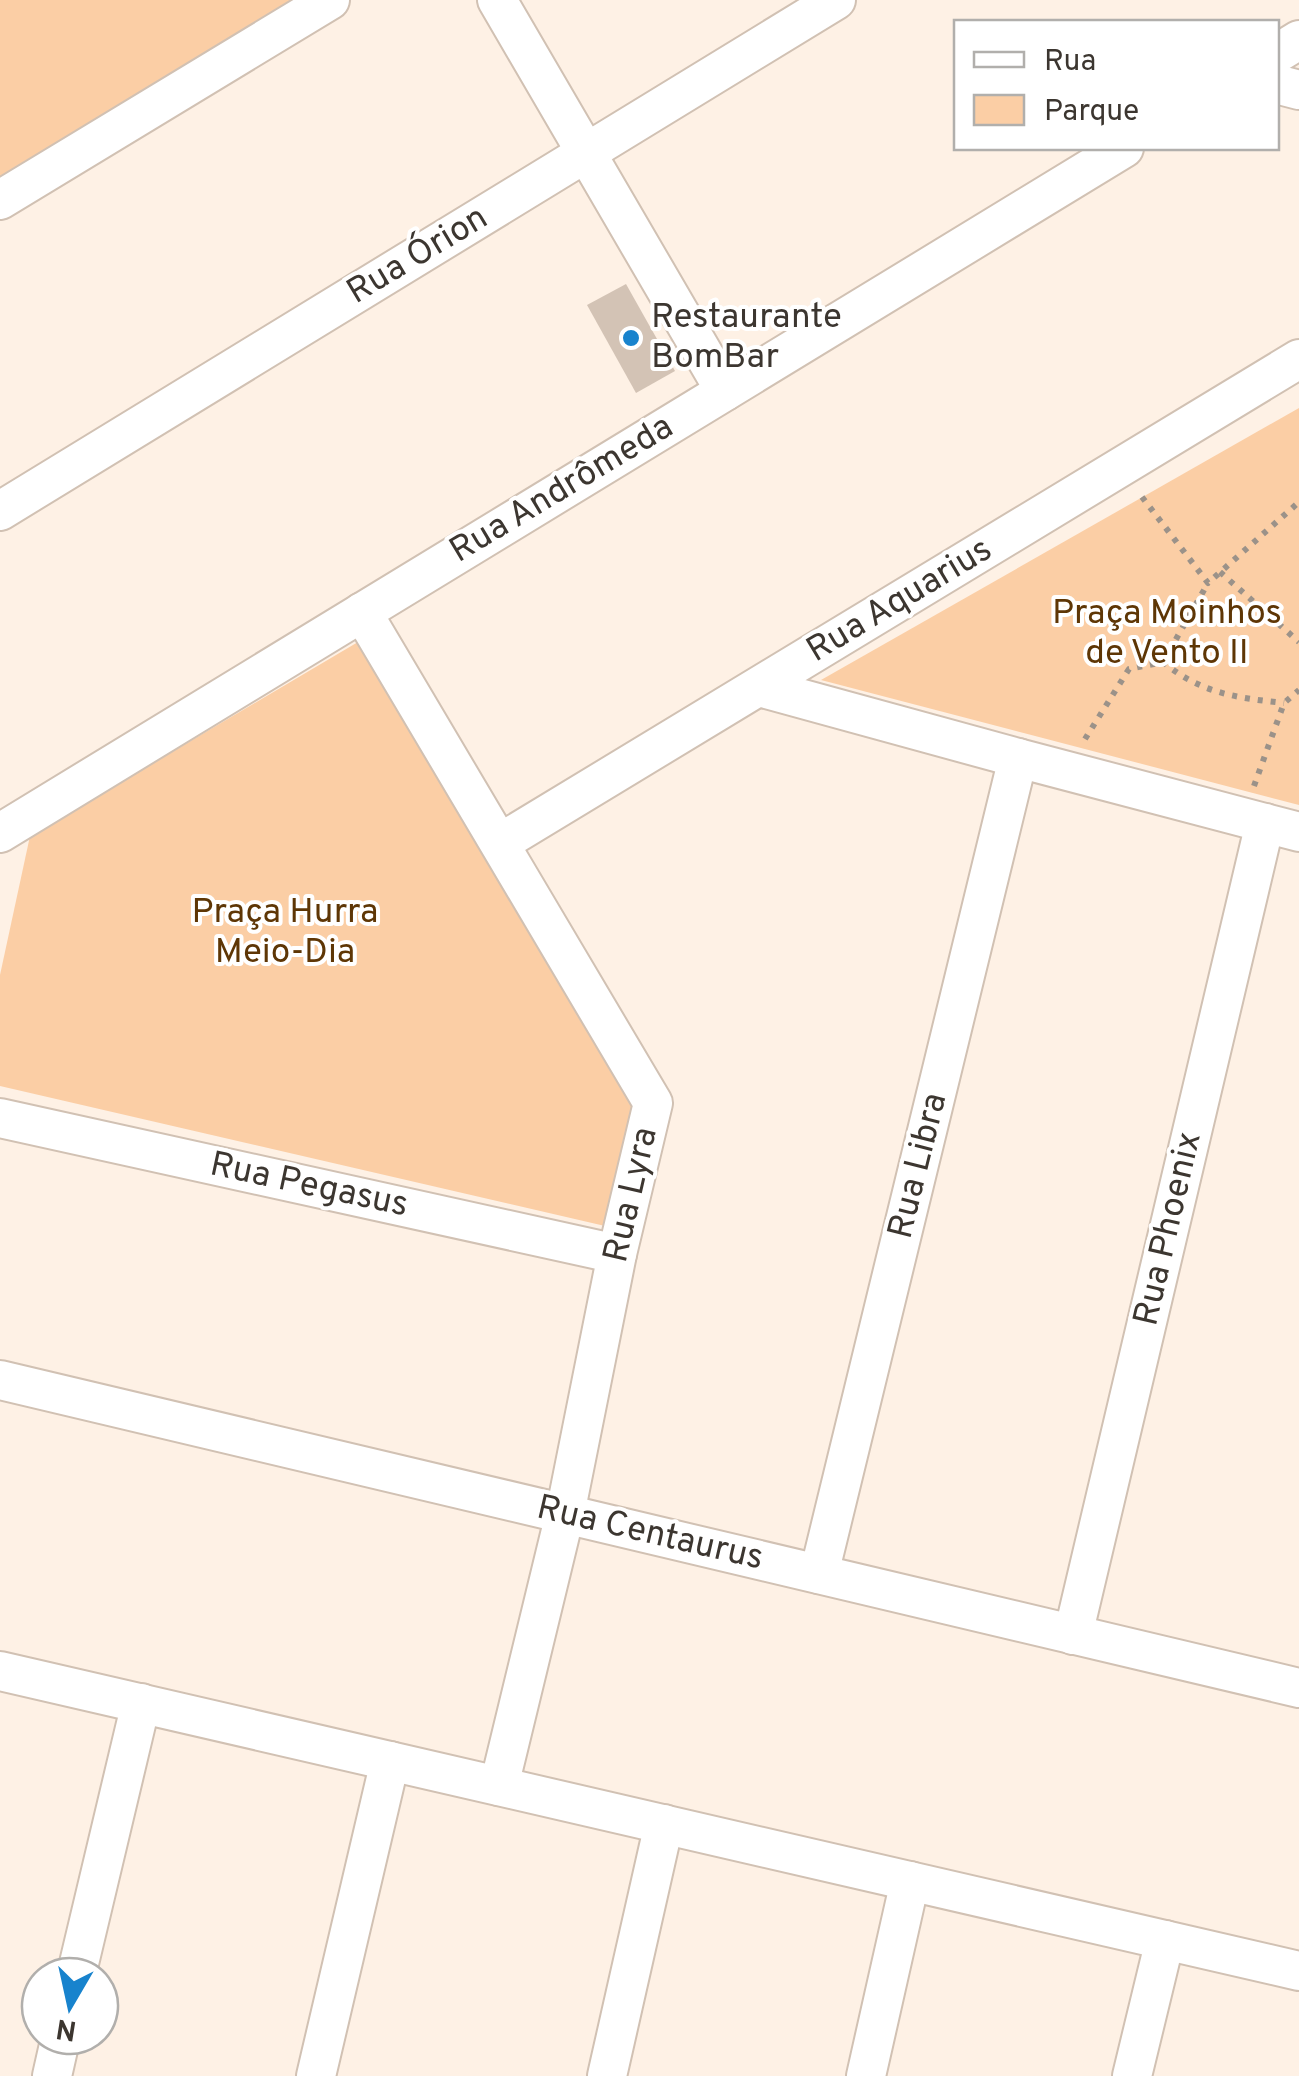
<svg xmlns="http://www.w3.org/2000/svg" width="1299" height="2076" font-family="Overpass,sans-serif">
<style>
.green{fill:#fbcea5}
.building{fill:#d3c3b5}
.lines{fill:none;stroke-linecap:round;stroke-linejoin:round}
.minor-casing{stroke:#d1c1b3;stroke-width:42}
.path{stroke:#9b9289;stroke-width:6;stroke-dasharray:5 8;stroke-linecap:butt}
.minor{stroke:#fff;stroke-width:38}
.poi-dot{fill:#1883cd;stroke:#fff;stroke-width:4}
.labels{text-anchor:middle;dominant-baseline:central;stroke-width:8;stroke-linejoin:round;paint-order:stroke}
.street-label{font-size:35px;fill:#3c3630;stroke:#fff}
.poi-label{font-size:35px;fill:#3c3630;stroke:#fff;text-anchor:start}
.park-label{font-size:35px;fill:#5e3605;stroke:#fff}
</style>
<rect width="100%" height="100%" fill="#fef1e5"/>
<g class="green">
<path d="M0 0H307L0 187Z"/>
<path d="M1299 408V805L821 680Z"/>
<path d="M358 642 637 1106 605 1226 0 1086V975L30 836Z"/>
</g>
<path class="building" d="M626 284 675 371 636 393 587 305Z"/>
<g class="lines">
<defs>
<g id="minor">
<path d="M497 0 725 391"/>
<path d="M1276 54 1299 40"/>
<path d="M1276 84 1299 90"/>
<path d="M0 200 330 0"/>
<path d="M0 511 836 0"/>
<path d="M362 612 653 1103 617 1254 565 1514 499 1786"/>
<path d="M759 687 1018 758 1299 832"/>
<path d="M0 833 1124 148"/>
<path d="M500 843 1299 359"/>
<path d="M0 1118 617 1254"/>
<path d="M0 1380 1299 1688"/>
<path d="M819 1574 1018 758"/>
<path d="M1073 1635 1265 823"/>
<path d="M0 1671 1299 1971"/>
<path d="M76 1976 141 1703"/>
<path d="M52 2076 61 2036"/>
<path d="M316 2076 390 1761"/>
<path d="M607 2076 664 1824"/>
<path d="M866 2076 910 1881"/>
<path d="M1132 2076 1165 1940"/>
</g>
</defs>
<use href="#minor" class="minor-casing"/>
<g class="path">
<path d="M1142 497 1208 583 1299 502"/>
<path d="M1220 572 1299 642"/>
<path d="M1163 662 1208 583"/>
<path d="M1085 739 1129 669 1163 662C1200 693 1237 698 1284 703"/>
<path d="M1254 786 1284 703 1299 690"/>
</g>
<use href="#minor" class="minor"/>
</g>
<circle class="poi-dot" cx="631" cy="338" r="10"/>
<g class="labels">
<g class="street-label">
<text transform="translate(418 256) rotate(-31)">Rua Órion</text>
<text transform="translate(562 490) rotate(-31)">Rua Andrômeda</text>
<text transform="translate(900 601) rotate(-31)">Rua Aquarius</text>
<text transform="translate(919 1166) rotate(-76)">Rua Libra</text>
<text transform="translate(309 1186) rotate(12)">Rua Pegasus</text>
<text transform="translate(632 1195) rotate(-77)">Rua Lyra</text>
<text transform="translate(1169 1229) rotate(-77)">Rua Phoenix</text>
<text transform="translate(650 1534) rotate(13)">Rua Centaurus</text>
</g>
<g class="poi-label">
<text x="651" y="318">Restaurante<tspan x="651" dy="40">BomBar</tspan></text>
</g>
<g class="park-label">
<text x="1167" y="614">Praça Moinhos<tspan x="1167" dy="40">de Vento II</tspan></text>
<text x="285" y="913">Praça Hurra<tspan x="285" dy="40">Meio-Dia</tspan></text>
</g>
</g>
<rect x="954" y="20" width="325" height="130" fill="#ffffff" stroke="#b1afac" stroke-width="2.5"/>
<rect x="974" y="52" width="50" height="15" fill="#ffffff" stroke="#b1afac" stroke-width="2.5"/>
<text x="1044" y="70" font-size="30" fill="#3c3630">Rua</text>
<rect x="974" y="95" width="50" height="30" fill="#fbcea5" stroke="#b1afac" stroke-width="2.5"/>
<text x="1044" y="120" font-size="30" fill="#3c3630">Parque</text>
<g transform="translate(70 2006) rotate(189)"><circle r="48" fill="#ffffff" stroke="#b1afac" stroke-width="2.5"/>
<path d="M0-8L18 38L0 25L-18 38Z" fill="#1883cd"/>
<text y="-15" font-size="28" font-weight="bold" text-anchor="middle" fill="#3c3630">N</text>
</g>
</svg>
